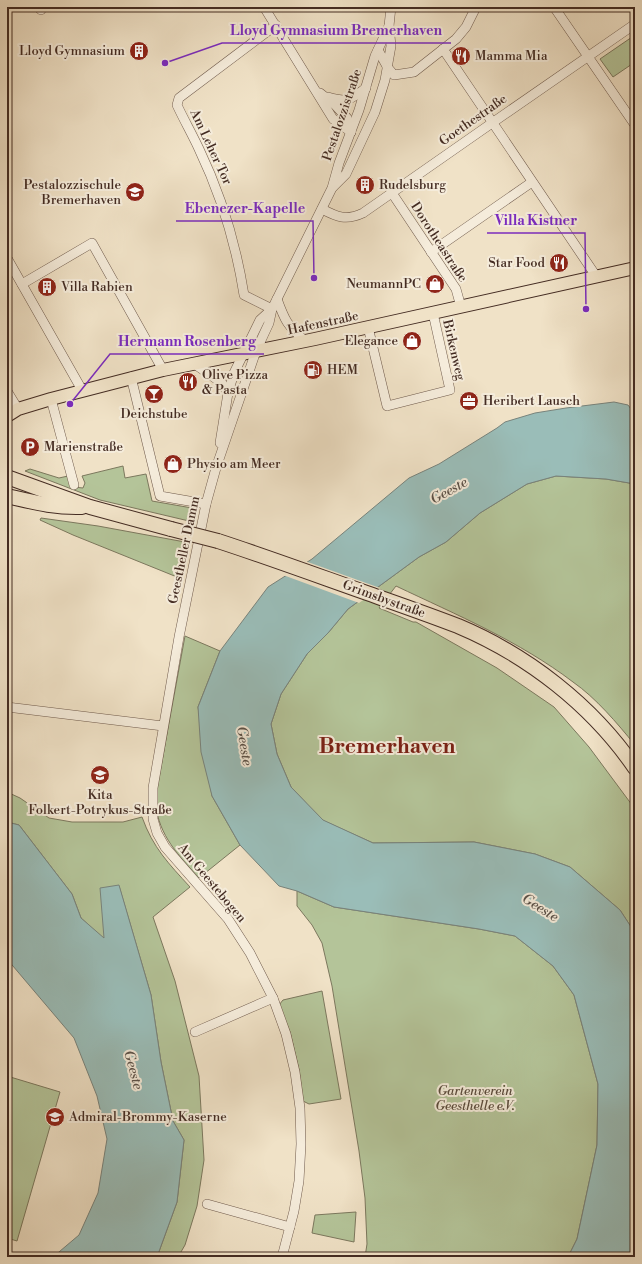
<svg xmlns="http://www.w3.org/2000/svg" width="642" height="1264" font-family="'Libre Bodoni',serif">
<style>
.green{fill:#b4c499;stroke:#7c785e}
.water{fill:#9abdb8;stroke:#78837c}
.pier{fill:#f0e2c7}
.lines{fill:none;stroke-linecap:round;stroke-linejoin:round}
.minor-casing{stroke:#6f5a4c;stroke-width:10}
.major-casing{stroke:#442c23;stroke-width:14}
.highway-casing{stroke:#442c23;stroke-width:16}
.minor{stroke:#f5ecdb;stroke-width:9}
.major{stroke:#f0e2c7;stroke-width:12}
.highway{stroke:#f0e2c7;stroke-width:14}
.highway-bridge-casing{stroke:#442c23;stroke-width:16;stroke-linecap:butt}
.highway-bridge{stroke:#f0e2c7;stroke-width:14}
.labels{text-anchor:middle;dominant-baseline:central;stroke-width:4;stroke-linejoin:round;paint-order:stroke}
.poi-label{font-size:13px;fill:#442c23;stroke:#f5ecdb;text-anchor:start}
.street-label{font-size:13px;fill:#442c23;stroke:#f5ecdb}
.park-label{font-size:13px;font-style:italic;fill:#5a4a3b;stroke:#f5ecdb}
.water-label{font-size:14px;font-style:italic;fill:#5a5048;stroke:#f5ecdb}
.town-label{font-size:21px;font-weight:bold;fill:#7a1f14;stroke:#f5ecdb}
.leader{fill:none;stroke:#7b2cbf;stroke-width:1.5}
.callout-dot{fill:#7b2cbf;stroke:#f5ecdb;stroke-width:1.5}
.callout-label{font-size:14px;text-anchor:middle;font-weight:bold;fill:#7b2cbf;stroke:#f5ecdb;stroke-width:4;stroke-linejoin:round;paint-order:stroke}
</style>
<rect width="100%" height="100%" fill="#f0e2c7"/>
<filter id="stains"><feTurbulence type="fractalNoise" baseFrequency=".005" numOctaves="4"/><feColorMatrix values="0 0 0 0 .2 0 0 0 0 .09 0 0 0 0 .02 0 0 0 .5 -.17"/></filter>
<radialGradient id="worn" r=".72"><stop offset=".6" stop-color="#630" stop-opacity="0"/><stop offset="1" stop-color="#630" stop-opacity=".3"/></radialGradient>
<g class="green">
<path d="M635 35V62L613 77 600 59Z"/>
<path d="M123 466 125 478 146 474 152 501 192 508 189 521 100 500 25 471 30 469 59 478 68 476 73 487 83 488 85 483 82 476Z"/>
<path d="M556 476 606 479 635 484V745C617 723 596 698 573 682 519 641 457 615 396 586L379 608 413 622H416L497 668 554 707 589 747 635 809V933L620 910 570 867 535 854 474 842 373 843 322 820 291 787 277 754 271 724 281 694 307 654 328 633 348 609 419 557 446 542 480 513 527 484Z"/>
<path d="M41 518 98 526 185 542 177 577 73 535 40 520Z"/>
<path d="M185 636 220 651 198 707 212 796 240 845 199 878C180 857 158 835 156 804 155 797 157 790 158 783Z"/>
<path d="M7 792 20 798 49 818 72 822H123L142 817C153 848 169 864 190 887L153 917 175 981 199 1076 204 1160 197 1206 185 1245 178 1257H157L177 1202 184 1140 173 1121 161 1062 151 995 119 886 104 939 81 918 72 894 19 825 11 823 7 821Z"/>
<path d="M297 891 334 907 479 929 515 936 553 966 574 995 598 1084 597 1145 577 1239 568 1257H365L367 1244 365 1198 359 1151 332 986 322 943 312 925 297 906Z"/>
<path d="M322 991 341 1099 309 1104 303 1101 299 1070 290 1032 279 1005 283 1000Z"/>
<path d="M7 1076 60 1092 17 1241 7 1238Z"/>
<path d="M356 1212 354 1242 312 1233 315 1215Z"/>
</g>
<g class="water">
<path d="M614 402 628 405 631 409H635V484L606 479 556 476 527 484 480 513 446 542 419 557 348 609 328 633 307 654 281 694 271 724 277 754 291 787 323 820 373 843 474 842 535 854 570 867 620 910 635 933V1257H568L577 1239 597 1145 598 1084 574 995 553 966 515 936 479 929 334 907 297 891 279 886 240 845 212 796 201 752 198 707 220 651 268 587 312 559 409 478 439 464 497 428 505 422 535 413 566 408Z"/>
<path d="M7 821 11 823 19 825 72 894 81 918 104 938 100 888 119 885 151 995 161 1062 173 1121 184 1140 177 1202 157 1257H53L79 1235 98 1193 107 1139 97 1096 74 1038 7 959Z"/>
</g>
<path class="pier" d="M305 561 380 588 359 603 283 575Z"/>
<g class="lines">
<defs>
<g id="minor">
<path d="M38 7 41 10 43 7"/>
<path d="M264 7 333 119 351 132"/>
<path d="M554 7 635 125"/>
<path d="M443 49 596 276"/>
<path d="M378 50 388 68 394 75 414 72 456 39 466 27 476 7"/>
<path d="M320 93 335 105 347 118 351 132"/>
<path d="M328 97C349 103 349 100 366 88"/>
<path d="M333 187 346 174 375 112 385 80 391 46 389 26 391 7"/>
<path d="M392 193 456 289 461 307"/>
<path d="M322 209C337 217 346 221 363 213L492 123 635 24"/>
<path d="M431 252 532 182"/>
<path d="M7 258 82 390"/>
<path d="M22 284 92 243 163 370"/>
<path d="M277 299C285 321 287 325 305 341"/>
<path d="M272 309 244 295C236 244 221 195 199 149 192 134 184 120 177 105L179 98 276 25"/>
<path d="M368 327 387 406 450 390 433 313"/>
<path d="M193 363 222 383 228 393"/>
<path d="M131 377 160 496 206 504"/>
<path d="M7 391 18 409"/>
<path d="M51 399 74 485"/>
<path d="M220 443 228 393 234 373 260 320 272 309"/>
<path d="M7 707 163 726"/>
<path d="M195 1032 273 998"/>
<path d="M207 1204 290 1227"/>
<path d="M282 1257 294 1211 299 1181 301 1144 300 1108 295 1072 286 1034 273 998 250 953 228 919 165 847 157 833 153 819V788L179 637 206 504 216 468 256 351 269 323 272 309 332 188 339 163 359 110 375 56 389 26"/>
</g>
<path id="major" d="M7 416 18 409 51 399 163 370 315 339 635 268"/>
<g id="highway">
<path d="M7 477 90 507 171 529"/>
<path d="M7 496C33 502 55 508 82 507"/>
<path d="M218 541C267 557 316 575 364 592 395 603 427 614 458 626 527 655 592 705 635 768"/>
</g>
</defs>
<use href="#minor" class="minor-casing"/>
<use href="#major" class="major-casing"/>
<use href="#highway" class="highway-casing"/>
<use href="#minor" class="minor"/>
<use href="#major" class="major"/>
<use href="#highway" class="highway"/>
<defs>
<path id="highway-bridge" d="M171 529 218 541"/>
</defs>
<use href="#highway-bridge" class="highway-bridge-casing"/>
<use href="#highway-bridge" class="highway-bridge"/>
</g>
<defs>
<symbol id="building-disc" viewBox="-11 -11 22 22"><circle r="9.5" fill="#8f2418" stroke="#f5ecdb"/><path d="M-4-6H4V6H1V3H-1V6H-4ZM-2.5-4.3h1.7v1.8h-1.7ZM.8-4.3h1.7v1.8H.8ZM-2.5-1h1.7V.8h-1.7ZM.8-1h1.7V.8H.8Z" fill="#fff"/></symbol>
<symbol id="restaurant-disc" viewBox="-11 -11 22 22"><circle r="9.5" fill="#8f2418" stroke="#f5ecdb"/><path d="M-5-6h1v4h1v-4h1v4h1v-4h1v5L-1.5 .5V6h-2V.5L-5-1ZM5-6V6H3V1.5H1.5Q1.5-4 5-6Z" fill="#fff"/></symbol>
<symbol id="school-disc" viewBox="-11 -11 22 22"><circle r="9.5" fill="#8f2418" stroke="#f5ecdb"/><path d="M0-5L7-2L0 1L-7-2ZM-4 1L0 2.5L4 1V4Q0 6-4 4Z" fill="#fff"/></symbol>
<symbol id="shop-disc" viewBox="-11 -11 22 22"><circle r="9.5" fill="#8f2418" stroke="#f5ecdb"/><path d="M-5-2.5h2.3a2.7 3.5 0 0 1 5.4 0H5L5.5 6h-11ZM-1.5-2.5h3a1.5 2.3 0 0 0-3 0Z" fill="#fff"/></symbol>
<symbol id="fuel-disc" viewBox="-11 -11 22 22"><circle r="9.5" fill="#8f2418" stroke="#f5ecdb"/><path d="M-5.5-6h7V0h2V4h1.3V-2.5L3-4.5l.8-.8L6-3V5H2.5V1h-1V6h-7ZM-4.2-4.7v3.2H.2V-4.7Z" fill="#fff"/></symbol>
<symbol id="bar-disc" viewBox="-11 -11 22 22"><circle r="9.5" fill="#8f2418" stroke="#f5ecdb"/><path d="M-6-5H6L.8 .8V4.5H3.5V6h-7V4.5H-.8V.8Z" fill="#fff"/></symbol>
<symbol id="office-disc" viewBox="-11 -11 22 22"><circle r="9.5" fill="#8f2418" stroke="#f5ecdb"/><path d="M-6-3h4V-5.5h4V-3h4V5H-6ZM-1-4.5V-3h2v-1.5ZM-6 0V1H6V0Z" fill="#fff"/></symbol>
<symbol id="parking-disc" viewBox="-11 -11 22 22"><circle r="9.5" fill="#8f2418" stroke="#f5ecdb"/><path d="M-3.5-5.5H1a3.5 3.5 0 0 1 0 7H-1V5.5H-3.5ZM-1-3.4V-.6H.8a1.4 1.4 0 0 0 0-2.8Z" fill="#fff"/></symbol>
<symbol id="university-disc" viewBox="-11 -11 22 22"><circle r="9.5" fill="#8f2418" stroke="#f5ecdb"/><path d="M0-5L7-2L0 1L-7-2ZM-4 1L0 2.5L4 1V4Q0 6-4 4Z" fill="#fff"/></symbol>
</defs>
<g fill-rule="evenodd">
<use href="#building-disc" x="128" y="40" width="22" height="22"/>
<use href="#restaurant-disc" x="450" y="45" width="22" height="22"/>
<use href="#building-disc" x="354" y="174" width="22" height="22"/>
<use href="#school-disc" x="124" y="181" width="22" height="22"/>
<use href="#restaurant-disc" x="548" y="252" width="22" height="22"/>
<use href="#shop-disc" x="424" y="273" width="22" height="22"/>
<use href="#building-disc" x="36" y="276" width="22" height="22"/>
<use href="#shop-disc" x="401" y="330" width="22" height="22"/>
<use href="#fuel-disc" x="302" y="359" width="22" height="22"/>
<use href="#restaurant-disc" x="177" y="371" width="22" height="22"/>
<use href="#bar-disc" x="143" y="383" width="22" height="22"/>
<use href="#office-disc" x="458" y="390" width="22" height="22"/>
<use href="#parking-disc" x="19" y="436" width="22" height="22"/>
<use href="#shop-disc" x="162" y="453" width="22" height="22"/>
<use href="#school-disc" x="89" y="764" width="22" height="22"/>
<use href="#university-disc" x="44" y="1106" width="22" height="22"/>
</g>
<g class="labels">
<g class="poi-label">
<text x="125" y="51" text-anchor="end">Lloyd Gymnasium</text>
<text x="475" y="56">Mamma Mia</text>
<text x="121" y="185" text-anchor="end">Pestalozzischule<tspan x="121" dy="15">Bremerhaven</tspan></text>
<text x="379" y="185">Rudelsburg</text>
<text x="545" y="263" text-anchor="end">Star Food</text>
<text x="421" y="284" text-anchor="end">NeumannPC</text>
<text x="61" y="287">Villa Rabien</text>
<text x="398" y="341" text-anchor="end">Elegance</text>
<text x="327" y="370">HEM</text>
<text x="202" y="375">Olive Pizza<tspan x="202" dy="15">&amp; Pasta</tspan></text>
<text x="483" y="401">Heribert Lausch</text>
<text x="154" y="414" text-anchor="middle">Deichstube</text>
<text x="44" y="447">Marienstraße</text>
<text x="187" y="464">Physio am Meer</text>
<text x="100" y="795" text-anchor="middle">Kita<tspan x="100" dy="15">Folkert-Potrykus-Straße</tspan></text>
<text x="69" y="1117">Admiral-Brommy-Kaserne</text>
</g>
<g class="street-label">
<text transform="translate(342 115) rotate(-71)">Pestalozzistraße</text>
<text transform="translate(473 120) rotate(-35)">Goethestraße</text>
<text transform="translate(211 147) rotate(65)">Am Leher Tor</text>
<text transform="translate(439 242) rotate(57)">Dorotheastraße</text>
<text transform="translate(323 323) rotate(-12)">Hafenstraße</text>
<text transform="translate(454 350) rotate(77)">Birkenweg</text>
<text transform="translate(184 550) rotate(-78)">Geestheller Damm</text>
<text transform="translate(384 599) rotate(20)">Grimsbystraße</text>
<text transform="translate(212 883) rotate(50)">Am Geestebogen</text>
</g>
<g class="park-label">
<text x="475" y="1091">Gartenverein<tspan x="475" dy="15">Geesthelle e.V.</tspan></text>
</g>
<g class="water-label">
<text transform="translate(449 491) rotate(-29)">Geeste</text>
<text transform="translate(244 746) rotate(81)">Geeste</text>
<text transform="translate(540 908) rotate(32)">Geeste</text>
<text transform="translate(133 1070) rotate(75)">Geeste</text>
</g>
<g class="town-label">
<text x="387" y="747">Bremerhaven</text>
</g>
</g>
<path class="leader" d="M165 63L222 43H451M314 278L313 221H176M586 309L585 233H487M70 404L110 354H264"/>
<g class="callout-dot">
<circle cx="165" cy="63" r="4"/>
<circle cx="314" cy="278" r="4"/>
<circle cx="586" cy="309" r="4"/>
<circle cx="70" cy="404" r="4"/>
</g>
<g class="callout-label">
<text x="336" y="35">Lloyd Gymnasium Bremerhaven</text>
<text x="245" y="213">Ebenezer-Kapelle</text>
<text x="536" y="225">Villa Kistner</text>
<text x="187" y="346">Hermann Rosenberg</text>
</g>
<rect width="642" height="1264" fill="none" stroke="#f0e2c7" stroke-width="24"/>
<rect x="8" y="8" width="626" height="1248" fill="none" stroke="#442c23" stroke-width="2"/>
<rect x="12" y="12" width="618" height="1240" fill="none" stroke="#442c23"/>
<rect width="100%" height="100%" filter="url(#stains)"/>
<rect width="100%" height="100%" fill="url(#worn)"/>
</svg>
